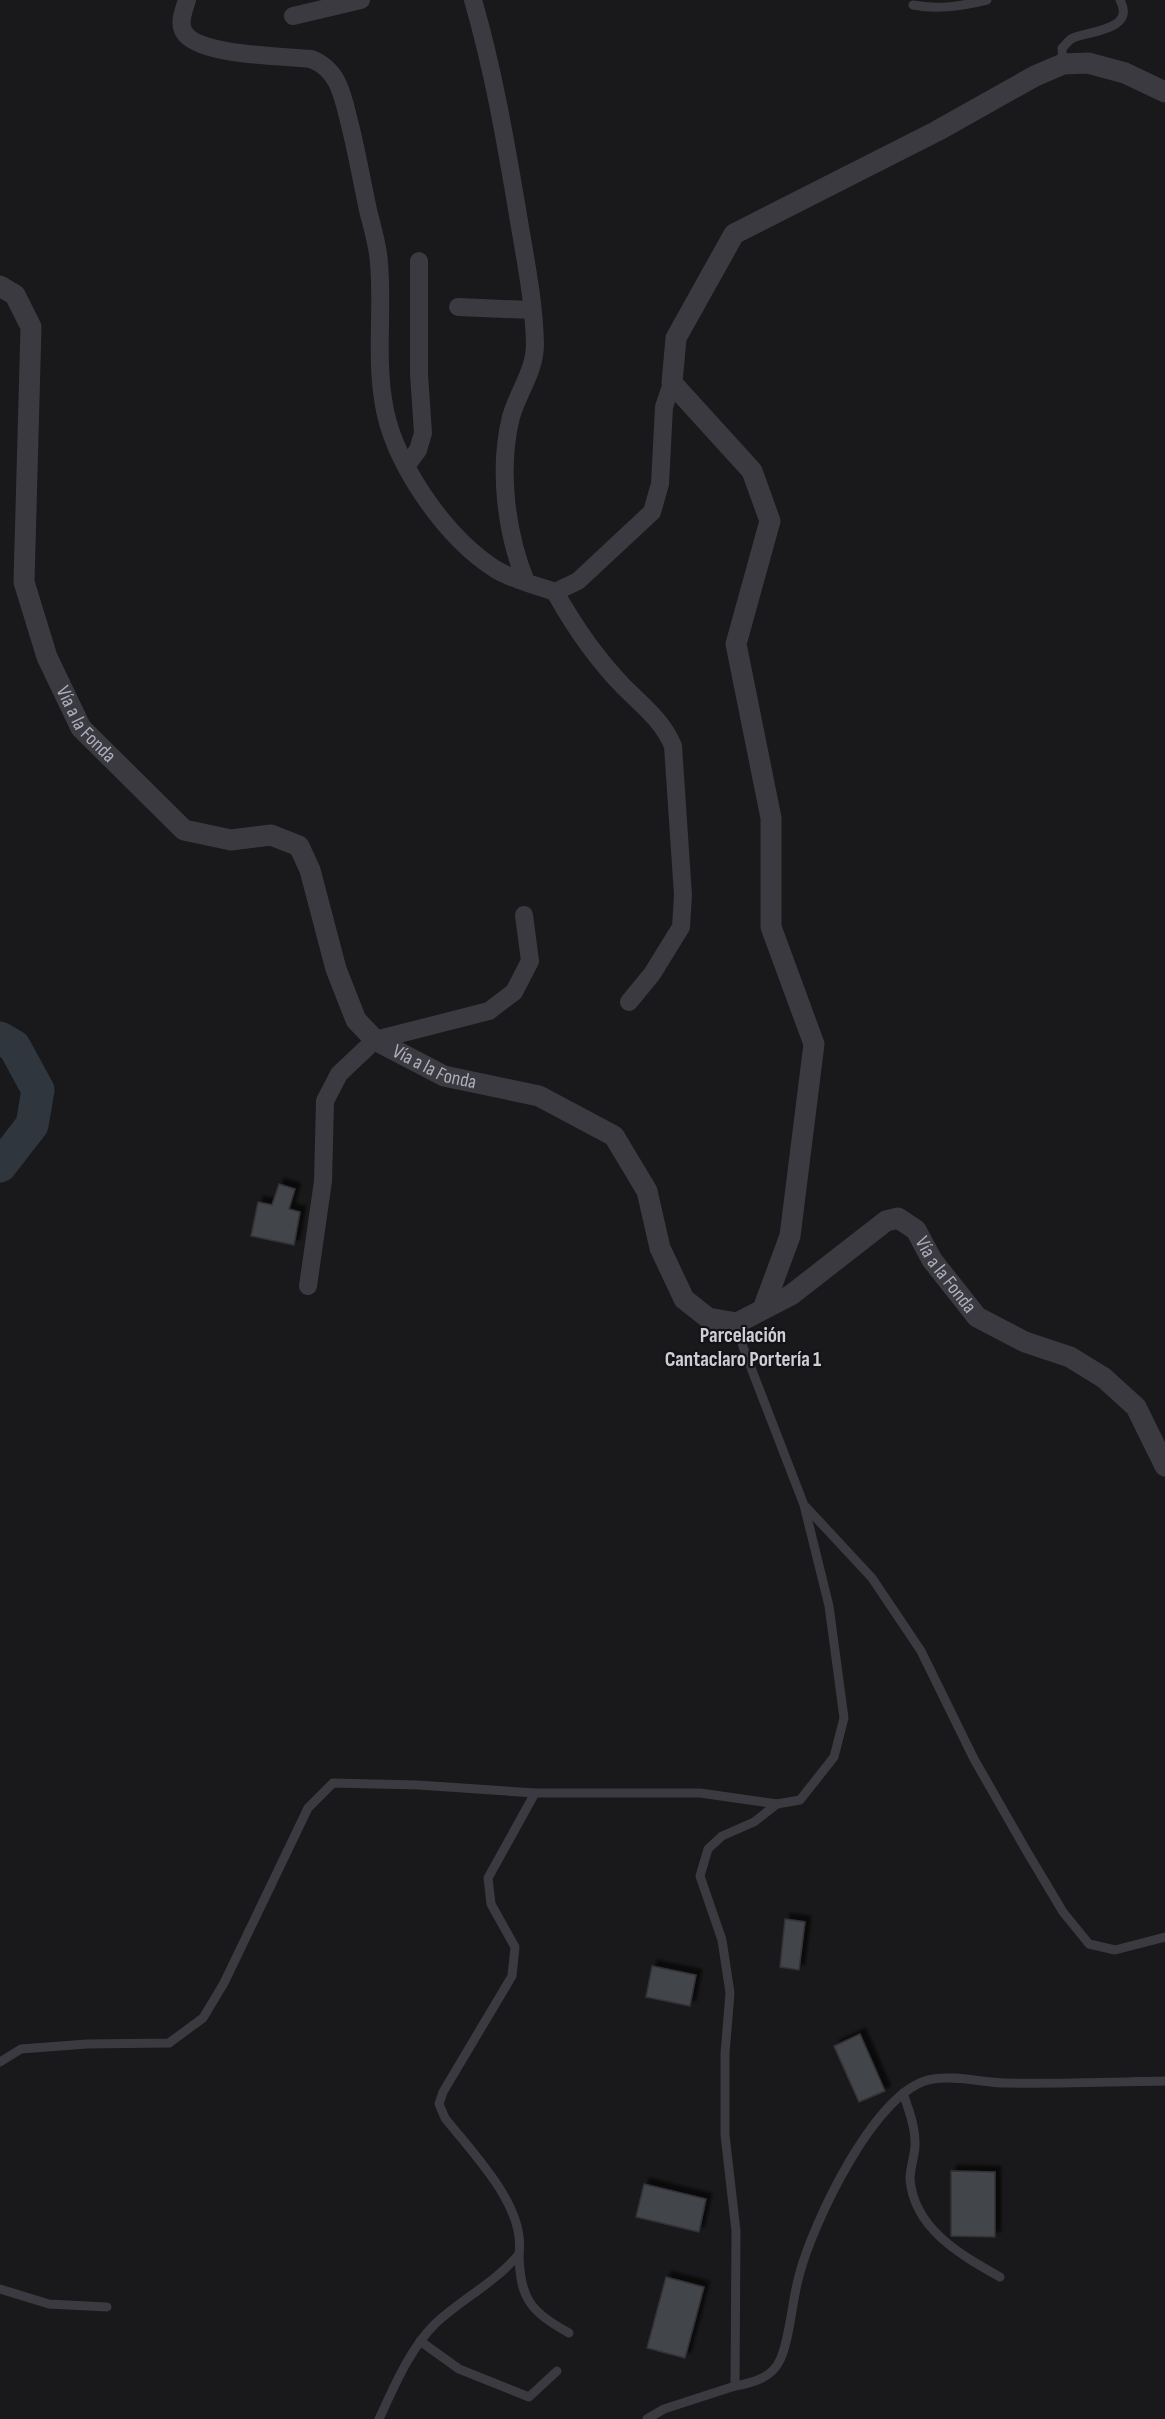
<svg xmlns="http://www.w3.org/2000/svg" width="1165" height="2419" font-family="'Sofia Sans Condensed',sans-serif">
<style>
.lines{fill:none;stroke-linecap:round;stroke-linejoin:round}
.river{stroke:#2f363e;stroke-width:33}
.building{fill:#434448;stroke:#333337;stroke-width:1.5;filter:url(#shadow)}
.service{stroke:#3a3a40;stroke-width:9}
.minor{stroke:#3a3a40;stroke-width:18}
.tertiary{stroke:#3a3a40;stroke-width:21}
.labels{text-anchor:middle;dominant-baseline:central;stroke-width:4.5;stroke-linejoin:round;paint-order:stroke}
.street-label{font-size:20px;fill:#acafba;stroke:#141416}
.neighbourhood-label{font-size:21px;font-weight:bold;fill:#cdced6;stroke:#141416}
</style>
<defs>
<filter id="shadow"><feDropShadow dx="5.5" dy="-5.5" stdDeviation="1.5" flood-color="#0009"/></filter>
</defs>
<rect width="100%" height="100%" fill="#19191b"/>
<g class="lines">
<path class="river" d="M0 1038 14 1046 38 1090 32 1125 0 1166"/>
</g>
<g class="building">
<path d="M279 1184 295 1189 289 1209 300 1212 294 1245 251 1236 258 1202 272 1205Z"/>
<path d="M785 1919 805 1922 799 1970 780 1967Z"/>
<path d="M652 1966 696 1975 690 2006 646 1997Z"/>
<path d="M860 2034 885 2091 859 2102 834 2046Z"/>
<path d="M951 2171 995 2172V2237L951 2236Z"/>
<path d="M644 2184 706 2199 699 2232 636 2217Z"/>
<path d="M666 2277 704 2287 685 2358 647 2348Z"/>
</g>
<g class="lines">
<g class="service">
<path d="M913 5C938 10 962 6 987 0"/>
<path d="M1063 64 1062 48C1066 45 1068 40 1073 38 1090 31 1136 30 1120 0"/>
<path d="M806 1507 872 1578 921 1651 974 1759 1026 1850 1063 1912 1089 1944 1115 1950 1165 1937"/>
<path d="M777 1804 754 1822 722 1836 708 1849 700 1876 722 1940 730 1993 725 2053V2135L736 2231 735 2386C752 2383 772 2378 780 2360 790 2339 792 2300 799 2276 812 2225 876 2087 933 2079 956 2075 983 2083 1006 2083 1059 2084 1112 2082 1165 2081"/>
<path d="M0 2062 21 2049 87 2044 169 2043 203 2018 224 1983 308 1808 333 1783 418 1785 535 1793H700L777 1804 800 1800 834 1757 844 1718 829 1606 804 1505 743 1347 737 1323"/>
<path d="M903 2093C909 2110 916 2129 915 2147 914 2158 910 2169 910 2179 914 2229 961 2255 1000 2277"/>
<path d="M519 2254C520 2299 530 2311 569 2333"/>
<path d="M0 2289 49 2304 107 2307"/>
<path d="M420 2341 459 2369 529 2397 557 2371"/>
<path d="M379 2419C394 2387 410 2348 436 2323 462 2299 496 2282 519 2254 526 2206 473 2154 445 2118L439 2104 443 2092 512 1976 515 1947 491 1904 488 1878 535 1793"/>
<path d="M647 2419 664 2409 735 2386"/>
</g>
<g class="minor">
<path d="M187 0C184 10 178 23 184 32 197 56 285 56 311 59 340 70 343 98 350 125 357 153 362 182 368 210 372 227 378 245 379 263 383 308 376 354 383 399 391 460 444 536 495 569 513 580 535 585 555 592L578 581 652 512 660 484 664 407 672 383"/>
<path d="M473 0C493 69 505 138 517 209 524 253 534 299 535 344 535 371 518 392 511 417 498 469 506 533 526 582"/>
<path d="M293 16 361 0"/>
<path d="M458 307 531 310"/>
<path d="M406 466 418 450 423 433 419 374V261"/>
<path d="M555 592C574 626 595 657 623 686 643 706 662 720 673 746L683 895 681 927 652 974 629 1002"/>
<path d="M308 1286 323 1181 325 1101 339 1074 375 1040 489 1011 514 992 530 961 524 915"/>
</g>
<g class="tertiary">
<path id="s1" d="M0 286 15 295 31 327 24 582 47 657 81 728 184 830 231 840 271 835 299 846 310 870 336 969 356 1020 375 1040 444 1076 539 1096 614 1136 647 1191 660 1248 684 1299 708 1318 737 1323 791 1295 886 1221 898 1218 916 1230 932 1260 977 1317 1025 1342 1070 1357 1104 1378 1136 1407 1165 1466"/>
<path d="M763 1309 790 1236 814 1044 771 927V818L736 644 770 521 752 471 672 383 676 338 734 234 937 131 1035 76 1063 64 1088 63 1125 73 1165 92"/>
</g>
</g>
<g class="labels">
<g class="street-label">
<text stroke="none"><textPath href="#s1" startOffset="465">Vía a la Fonda</textPath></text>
<text stroke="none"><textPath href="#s1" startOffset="1006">Vía a la Fonda</textPath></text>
<text stroke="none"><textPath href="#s1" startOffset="1708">Vía a la Fonda</textPath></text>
</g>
<g class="neighbourhood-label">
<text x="743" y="1335">Parcelación<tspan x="743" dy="24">Cantaclaro Portería 1</tspan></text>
</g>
</g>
</svg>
